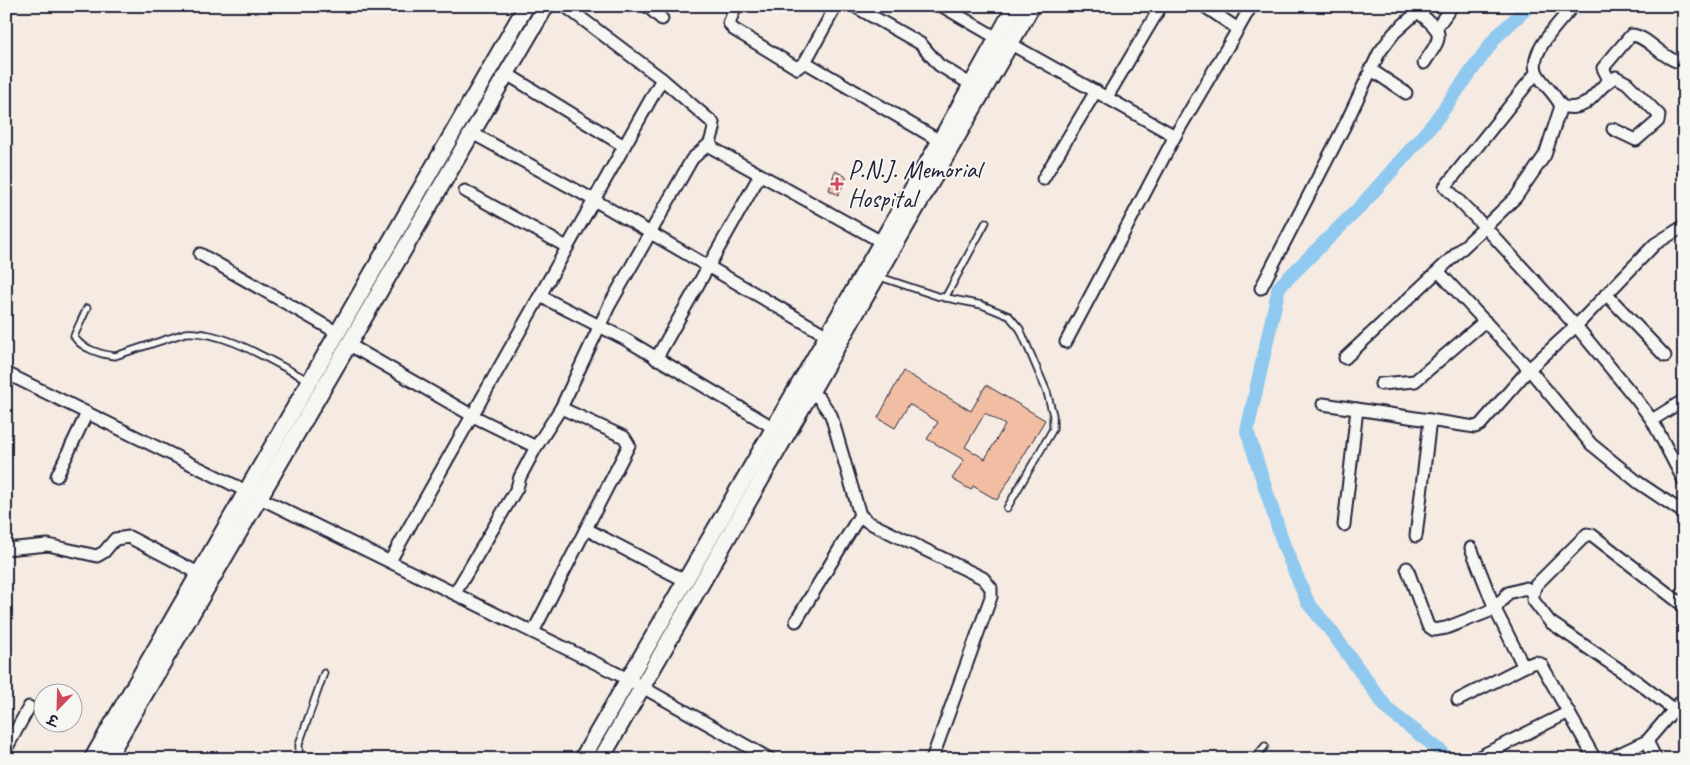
<svg xmlns="http://www.w3.org/2000/svg" width="1690" height="765" font-family="Caveat,'Playpen Sans Deva',sans-serif">
<style>
.lines{fill:none;stroke-linecap:round;stroke-linejoin:round}
.canal{stroke:#90c9ef;stroke-width:14}
.building{fill:#f1bda3;stroke:#22223b;fill-rule:evenodd}
.lane-casing{stroke:#22223b;stroke-width:9}
.street-casing{stroke:#22223b;stroke-width:15}
.secondary-casing{stroke:#22223b;stroke-width:19}
.lane{stroke:#f6f6f2;stroke-width:5.5}
.street{stroke:#f6f6f2;stroke-width:11}
.secondary{stroke:#f6f6f2;stroke-width:15}
.poi-dot{fill:#d1495b;stroke:#f6f6f2;stroke-width:2}
.labels{text-anchor:middle;dominant-baseline:central;stroke-width:4;stroke-linejoin:round;paint-order:stroke}
.poi-label{font-size:25px;fill:#22223b;stroke:#f6f6f2;text-anchor:start}
</style>
<rect width="100%" height="100%" fill="#f5ebe2"/>
<filter id="ink" filterUnits="userSpaceOnUse"><feTurbulence type="fractalNoise" baseFrequency=".02" numOctaves="2"/><feDisplacementMap in="SourceGraphic" scale="10" xChannelSelector="R" yChannelSelector="G"/><feConvolveMatrix kernelMatrix="1 2 1 2 8 2 1 2 1" color-interpolation-filters="sRGB"/></filter>
<g filter="url(#ink)">
<g class="lines">
<path class="canal" d="M1446 759 1441 751 1388 710 1331 631 1308 603 1284 546 1247 431 1279 287 1360 207 1433 124 1496 37 1529 6"/>
</g>
<g class="building">
<path d="M835 171 847 177 838 195 829 190Z"/>
<path d="M903 371 971 411 986 385 1045 420 997 500 973 486 971 490 952 479 964 460 927 439 938 422 909 404 895 428 878 418ZM985 413 1005 425 985 459 965 447Z"/>
</g>
<g class="lines">
<defs>
<g id="lane">
<path d="M877 276 937 296 982 305 1009 316 1020 329 1047 392 1053 415V429L1007 508"/>
<path d="M945 298 986 222"/>
<path d="M87 308 74 336C79 348 103 355 115 356L185 333C223 329 274 363 308 380"/>
<path d="M299 759V744L324 673"/>
<path d="M1124 759C1132 752 1139 752 1148 759"/>
<path d="M1254 759 1265 746"/>
</g>
<g id="street">
<path d="M647 6 662 19"/>
<path d="M736 6 729 23 733 29 797 68 805 62 836 6"/>
<path d="M854 6 921 44 939 65 972 85"/>
<path d="M942 6 997 38"/>
<path d="M1204 6 1238 29 1251 6"/>
<path d="M1418 12C1445 34 1443 35 1424 63"/>
<path d="M1437 27 1452 6"/>
<path d="M1011 44 1175 136 1066 342"/>
<path d="M805 62 940 141"/>
<path d="M1370 69 1406 93"/>
<path d="M1536 73 1445 187 1485 227 1516 197 1545 155 1561 106C1555 94 1545 86 1538 75 1525 55 1561 21 1573 6"/>
<path d="M507 74 624 146"/>
<path d="M662 79 713 123 714 129 710 143 714 149 880 241"/>
<path d="M1609 80 1603 68 1631 35C1648 35 1663 61 1684 63"/>
<path d="M1107 97 1161 6"/>
<path d="M1561 106C1592 114 1593 87 1616 77L1627 83 1659 115 1658 121 1636 140 1613 129"/>
<path d="M472 133 594 200 662 79 565 6"/>
<path d="M1175 136 1238 29"/>
<path d="M1043 179 1096 91"/>
<path d="M465 191 567 247"/>
<path d="M200 254 338 333"/>
<path d="M1439 272 1529 369 1591 444 1639 483 1684 513"/>
<path d="M1261 288 1346 123 1379 53 1394 33 1424 6"/>
<path d="M1606 294 1665 356"/>
<path d="M540 296 625 339 774 428"/>
<path d="M348 344 473 416 536 447 520 477 517 488 455 593"/>
<path d="M1345 358 1485 227 1576 326 1637 400 1652 420 1684 481"/>
<path d="M656 359 760 175"/>
<path d="M6 373 628 679 770 759"/>
<path d="M1381 384 1415 381 1485 321"/>
<path d="M810 392 819 398 831 415 860 515 868 522 983 578 991 588V597L932 759"/>
<path d="M1323 404 1475 427 1480 425 1529 369 1576 326 1655 244 1684 226"/>
<path d="M1652 420 1684 400"/>
<path d="M536 447 561 408 609 306 692 159 710 143"/>
<path d="M57 476 87 413"/>
<path d="M1344 525 1357 409"/>
<path d="M586 529 684 580"/>
<path d="M1416 536 1430 420"/>
<path d="M1471 548 1495 609 1521 661 1525 666 1535 662 1541 664 1595 759"/>
<path d="M6 549 48 545 97 556 104 552 115 539 129 537 206 577"/>
<path d="M390 561 594 200 826 335"/>
<path d="M1407 568 1428 626 1434 630 1446 628 1495 609 1508 593 1526 588 1533 593"/>
<path d="M796 621 860 515"/>
<path d="M533 632 629 445 624 437 561 408"/>
<path d="M1458 700 1525 666"/>
<path d="M1674 710 1639 683 1550 622 1533 600V593L1536 585 1587 534 1592 535 1684 606"/>
<path d="M1647 741 1656 759"/>
<path d="M6 749 29 707"/>
<path d="M1475 759 1569 712"/>
<path d="M1608 759 1647 741 1684 698"/>
</g>
<g id="secondary">
<path d="M92 759 526 6"/>
<path d="M107 759 546 6"/>
<path d="M582 759 940 141 1015 6"/>
<path d="M601 759 1032 6"/>
</g>
</defs>
<use href="#lane" class="lane-casing"/>
<use href="#street" class="street-casing"/>
<use href="#secondary" class="secondary-casing"/>
<use href="#lane" class="lane"/>
<use href="#street" class="street"/>
<use href="#secondary" class="secondary"/>
</g>
</g>
<path class="poi-dot" d="M834.5 176.5h5v5h5v5h-5v5h-5v-5h-5v-5h5z"/>
<g class="labels">
<g class="poi-label">
<text x="848" y="170">P.N.J. Memorial<tspan x="848" dy="29">Hospital</tspan></text>
</g>
</g>
<rect width="1690" height="765" fill="none" stroke="#f6f6f2" stroke-width="25"/>
<rect x="12" y="12" width="1665" height="740" fill="none" stroke="#22223b" stroke-width="2" filter="url(#ink)"/>
<g transform="translate(58 708) rotate(203)"><circle r="24" fill="#f6f6f2" stroke="#a1a1a9"/>
<path d="M0-4L9 19L0 12L-9 19Z" fill="#d1495b"/>
<text y="-8" font-size="14" font-weight="bold" text-anchor="middle" fill="#22223b">उ</text>
</g>
</svg>
